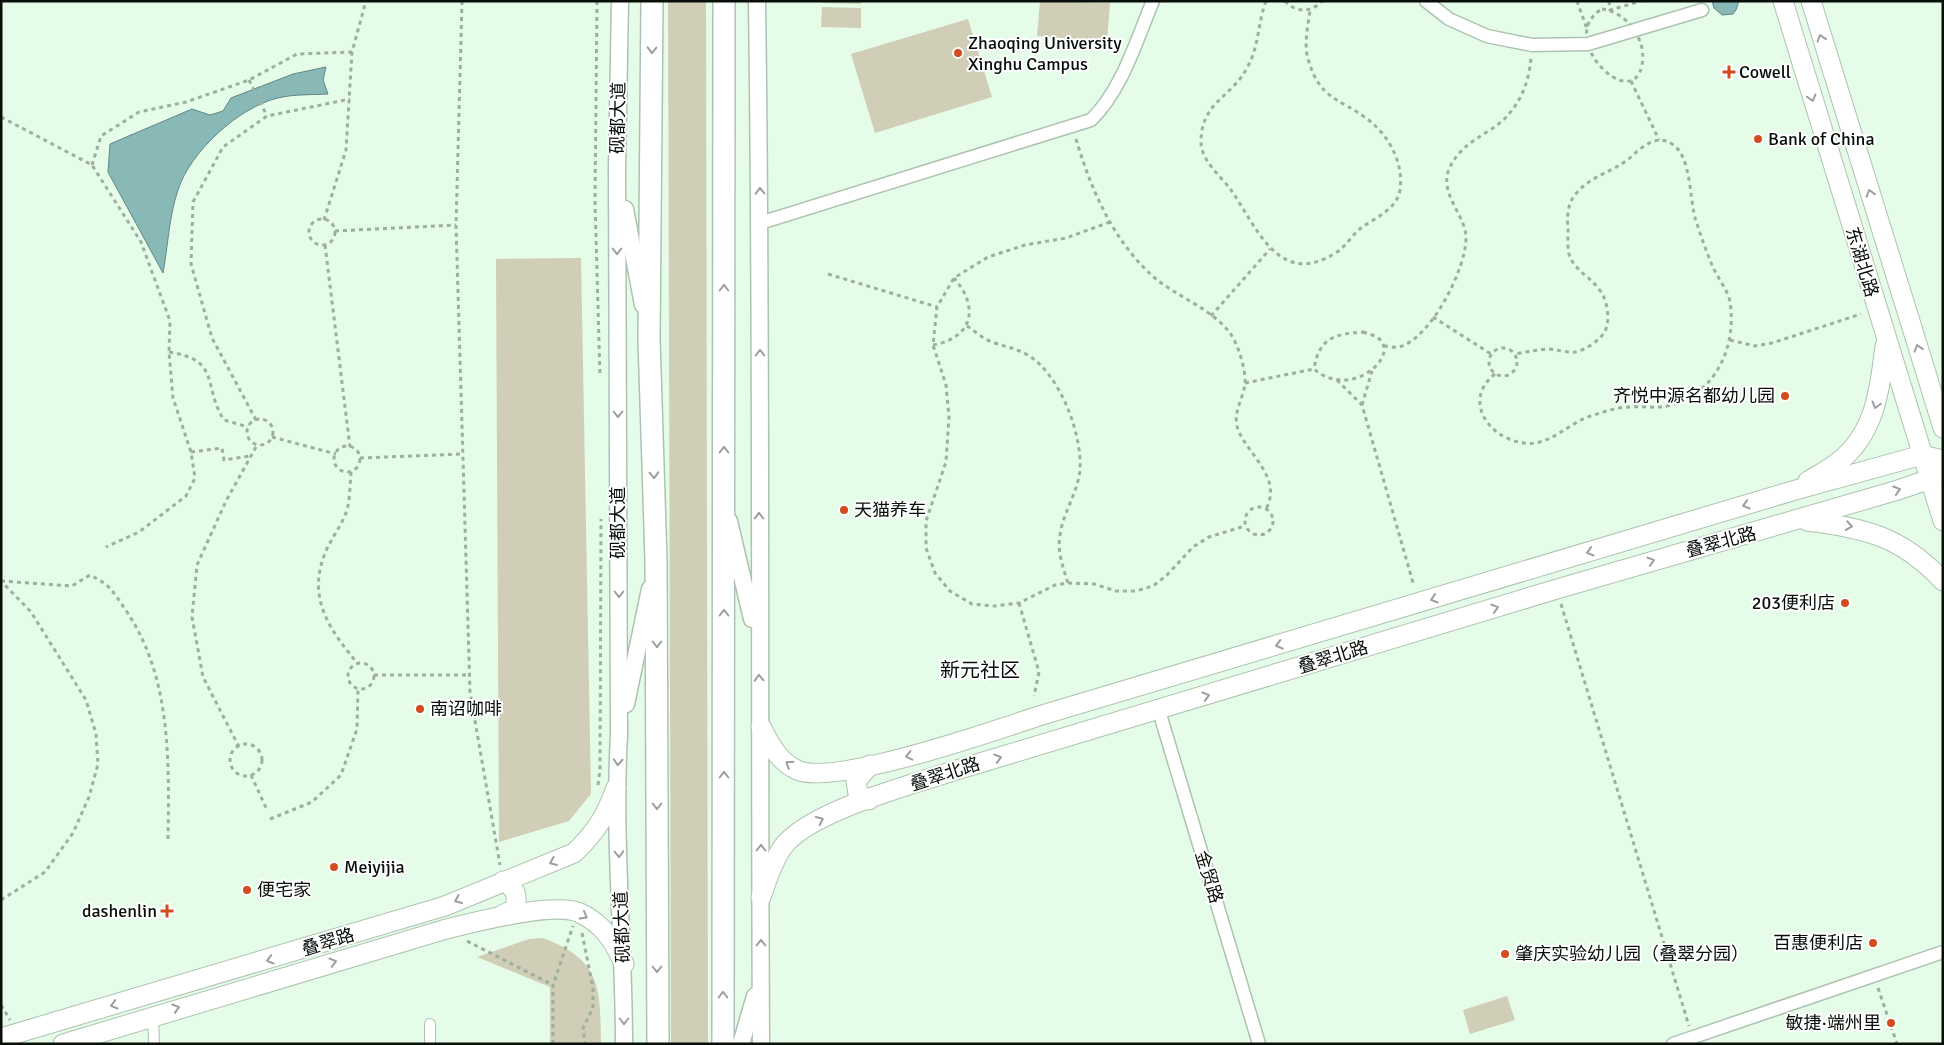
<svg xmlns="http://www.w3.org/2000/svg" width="1944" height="1045" font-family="Signika,'Noto Sans SC',sans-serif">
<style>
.green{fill:#d0ceb6}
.water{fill:#88b9b7;stroke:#628683}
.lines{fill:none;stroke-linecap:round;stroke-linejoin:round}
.pedestrian-casing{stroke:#adc3af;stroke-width:12}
.minor-casing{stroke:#adc3af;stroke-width:15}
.tertiary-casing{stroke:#adc3af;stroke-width:19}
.secondary-casing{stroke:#adc3af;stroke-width:21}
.primary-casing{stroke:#adc3af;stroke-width:24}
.path{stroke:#9daf9f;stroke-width:3;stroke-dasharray:4 4;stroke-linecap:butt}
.pedestrian{stroke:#fff;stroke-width:10}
.minor{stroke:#fff;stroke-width:12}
.tertiary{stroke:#fff;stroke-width:16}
.secondary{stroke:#fff;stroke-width:19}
.primary{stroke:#fff;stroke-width:21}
.oneway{stroke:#9c9f9d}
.poi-dot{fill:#d44c1d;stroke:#fff;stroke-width:2}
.labels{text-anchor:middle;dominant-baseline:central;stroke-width:4;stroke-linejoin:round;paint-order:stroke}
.poi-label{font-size:18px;fill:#080f09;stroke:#fff;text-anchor:start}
.street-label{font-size:18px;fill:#080f09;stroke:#fff}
.quarter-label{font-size:20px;fill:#080f09;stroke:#fff}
</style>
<rect width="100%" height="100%" fill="#e5fce8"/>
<g class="green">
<path d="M668 1H706L708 1044H671Z"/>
<path d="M823 1H861V4L823 3Z"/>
<path d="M1040 1 1110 3 1107 42 1037 36Z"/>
<path d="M822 7 861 8V28L821 27Z"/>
<path d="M968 19 992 97 875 133 851 54Z"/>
<path d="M581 258 591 794 569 821 499 842 496 259Z"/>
<path d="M543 938C602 960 600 988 601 1044H550V987L477 957 529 939Z"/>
<path d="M1507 996 1515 1020 1470 1034 1463 1010Z"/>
</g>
<g class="water">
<path d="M1712 1H1739L1736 10 1733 14 1722 15 1714 8Z"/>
<path d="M326 67 323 80 328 94C312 95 294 94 278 98 239 107 190 152 178 190 169 216 168 246 163 273L108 172 110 144 192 109 210 115 223 111 231 98 293 74Z"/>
</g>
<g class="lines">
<defs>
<g id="pedestrian">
<path d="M153 1015 154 1044"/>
<path d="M430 1024V1044"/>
</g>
<g id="minor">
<path d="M1426 1 1449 19 1487 36 1532 45 1588 44 1702 10"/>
<path d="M760 223 1091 120C1122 90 1136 41 1153 1"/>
<path d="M1159 711 1259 1044"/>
<path d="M1673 1044 1943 952"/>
</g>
<g id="tertiary">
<path d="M620 1 617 168 619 735C613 838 624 941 624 1044"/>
<path d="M757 1C762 349 759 696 761 1044"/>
<path d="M625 209 643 305"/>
<path d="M729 521 752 619"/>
<path d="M626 704 650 589"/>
<path d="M741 1044 755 996"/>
</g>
<g id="secondary">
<path d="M1783 1 1943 521"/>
<path d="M1811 1 1943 428"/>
<path d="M1808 481C1818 475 1828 470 1837 463 1875 435 1880 389 1885 346"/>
<path d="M1807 521C1865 528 1901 536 1943 581"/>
<path d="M761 727C770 744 778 761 797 770 835 787 999 729 1042 715L1792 491 1922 455 1943 460"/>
<path d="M869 800 858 794 856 781 870 765"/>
<path d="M761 897C767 880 772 863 782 848 807 812 908 786 950 772L1557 589 1898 490 1930 479 1943 470"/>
<path d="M502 915 515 909C518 894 516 889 503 881"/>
<path d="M1 1038 445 906 574 853C596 832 606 816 616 788"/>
<path d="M63 1044 443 930C470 923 556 901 580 913 603 924 614 941 624 964"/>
</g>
<g id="primary">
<path d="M652 1 649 339 656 560 658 1044"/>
<path d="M723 1044 724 1"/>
</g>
</defs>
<use href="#pedestrian" class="pedestrian-casing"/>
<use href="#minor" class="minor-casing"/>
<use href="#tertiary" class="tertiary-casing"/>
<use href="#secondary" class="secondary-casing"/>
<use href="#primary" class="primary-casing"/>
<g class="path">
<path d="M462 1 456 225 470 692 500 865"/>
<path d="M597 1 595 202 600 377"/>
<path d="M1266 1C1258 22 1259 46 1248 66 1233 97 1202 101 1201 140 1200 160 1220 175 1231 190 1257 227 1279 290 1337 252 1346 246 1352 235 1361 228 1375 218 1397 209 1400 190 1404 162 1388 134 1366 118 1340 99 1320 99 1309 62 1303 46 1308 27 1310 10"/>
<path d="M1285 1C1296 13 1311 13 1322 1"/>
<path d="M1577 1 1587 29"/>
<path d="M1609 1 1610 10 1641 1"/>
<path d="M1602 9C1627 12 1647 40 1642 65 1632 115 1554 37 1602 9Z"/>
<path d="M249 80 267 116"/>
<path d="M1631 81 1659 140"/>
<path d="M1 117 92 165 141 242 170 321 169 352 173 398 191 452 195 478 186 496 139 532 106 547"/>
<path d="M1076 139C1091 190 1114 243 1156 279 1178 297 1216 311 1232 336 1239 348 1246 370 1245 384 1243 400 1231 414 1239 432 1251 457 1282 479 1266 509"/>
<path d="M92 165 101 136 139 112 186 102 249 80 297 54 352 52"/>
<circle cx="322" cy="232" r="13"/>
<path d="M324 220 346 150 352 52 366 1"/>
<path d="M1110 222 1066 238 1025 245 988 257 954 278 937 307 933 345 946 385 949 417 946 462 926 521V548L935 573 950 591 972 604 994 606 1019 603 1055 585 1068 583 1094 584 1116 591H1136L1153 586 1167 575 1193 547 1209 537 1245 526"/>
<path d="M335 231 456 225"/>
<path d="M325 245 350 447"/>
<path d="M828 274 937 307"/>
<path d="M1211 316 1270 249"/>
<path d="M1433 317 1491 354"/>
<path d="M967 326C975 331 983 339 992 342 1006 347 1019 349 1031 357 1061 378 1082 434 1080 469 1078 493 1063 512 1060 535 1057 552 1063 567 1068 583"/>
<path d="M1363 332C1368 334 1374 335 1378 338 1402 355 1351 401 1314 369 1319 338 1334 334 1363 332Z"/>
<path d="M1730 340 1755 346 1772 343 1861 314"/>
<path d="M933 345C974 337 979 307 954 278"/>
<path d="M1384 346C1389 346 1394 348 1399 347 1431 339 1467 267 1466 237 1465 214 1439 194 1449 169 1458 149 1473 141 1490 130 1516 114 1529 87 1531 57"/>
<circle cx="1503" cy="362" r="14"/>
<path d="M169 352C222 360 202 386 224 420L248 427"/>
<path d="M1495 374C1464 398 1485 434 1518 442 1549 450 1567 422 1594 415 1606 411 1618 407 1630 407 1644 406 1657 409 1671 405 1716 393 1737 346 1730 302 1728 290 1717 277 1712 265 1706 251 1701 236 1696 221 1689 200 1692 156 1672 144 1657 134 1643 146 1632 156 1615 172 1590 175 1575 195 1567 204 1567 219 1568 230 1568 238 1567 250 1570 257 1577 272 1589 276 1598 288 1607 297 1611 320 1605 331 1600 341 1585 350 1575 352 1566 353 1556 349 1547 349 1536 350 1526 352 1515 354"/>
<path d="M1337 380 1362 405 1414 586"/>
<path d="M1245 383 1314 369"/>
<path d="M1362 405 1372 371"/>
<circle cx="260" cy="432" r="13"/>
<path d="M256 420 212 338 191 264 193 202 223 147 267 116 350 99"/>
<path d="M272 437 336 454"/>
<circle cx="347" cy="459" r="13"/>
<path d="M191 452 222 448 224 460 250 456"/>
<path d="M360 458 463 454"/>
<path d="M351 472C350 484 350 499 347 510 342 525 332 537 326 551 306 597 329 629 358 664"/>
<circle cx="1259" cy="521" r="14"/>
<path d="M1 581 72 586 90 575C112 586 113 592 127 612 172 679 169 764 168 842"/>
<path d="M1019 603 1039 672 1034 696"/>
<path d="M1561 604 1689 1026"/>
<circle cx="361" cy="676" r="13"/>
<path d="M374 675H470"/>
<circle cx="246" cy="760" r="16"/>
<path d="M239 747 203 677 192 617 197 565 226 501 257 445"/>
<path d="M251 775 267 810"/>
<path d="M598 785 600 770 601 519"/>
<path d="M270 819 312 802 341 775 357 729 358 689"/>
<path d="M1 900 45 872 73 833 89 797 98 764 96 734 86 700 31 612 1 581"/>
<path d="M582 933 593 988V1008L583 1028 585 1044"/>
<path d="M467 941 553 985"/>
<path d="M1878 988 1897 1044"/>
<path d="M1 1005 10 1020"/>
<path d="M553 1044V985L573 926"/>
</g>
<use href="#pedestrian" class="pedestrian"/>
<use href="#minor" class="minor"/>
<use href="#tertiary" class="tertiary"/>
<use href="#secondary" class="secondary"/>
<use href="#primary" class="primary"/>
</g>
<defs><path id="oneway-chevron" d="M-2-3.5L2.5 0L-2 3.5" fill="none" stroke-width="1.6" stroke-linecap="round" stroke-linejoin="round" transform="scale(1.25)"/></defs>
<g class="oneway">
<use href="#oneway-chevron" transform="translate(1821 38) rotate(-107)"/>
<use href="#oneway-chevron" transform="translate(652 50) rotate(91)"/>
<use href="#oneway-chevron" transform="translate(1812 98) rotate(73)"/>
<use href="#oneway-chevron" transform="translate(760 191) rotate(-91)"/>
<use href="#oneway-chevron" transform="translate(1870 193) rotate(-107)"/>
<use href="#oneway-chevron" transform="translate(617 251) rotate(90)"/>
<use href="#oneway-chevron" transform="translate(724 288) rotate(-90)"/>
<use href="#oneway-chevron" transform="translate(1918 348) rotate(-107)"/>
<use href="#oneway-chevron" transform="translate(760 353) rotate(-90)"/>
<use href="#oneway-chevron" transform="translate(1876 405) rotate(105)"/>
<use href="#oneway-chevron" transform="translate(618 414) rotate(90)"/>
<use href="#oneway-chevron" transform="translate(724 450) rotate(-90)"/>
<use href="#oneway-chevron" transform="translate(654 475) rotate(88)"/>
<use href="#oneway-chevron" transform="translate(1897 490) rotate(-17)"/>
<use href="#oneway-chevron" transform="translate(1746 505) rotate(163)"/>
<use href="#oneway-chevron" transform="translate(759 516) rotate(-90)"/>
<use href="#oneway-chevron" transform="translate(1849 526) rotate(9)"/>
<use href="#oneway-chevron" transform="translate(1590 552) rotate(163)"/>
<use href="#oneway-chevron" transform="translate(1651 561) rotate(-16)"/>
<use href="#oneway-chevron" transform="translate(619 594) rotate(90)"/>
<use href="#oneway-chevron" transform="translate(1434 599) rotate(163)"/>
<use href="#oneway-chevron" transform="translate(1495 608) rotate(-17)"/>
<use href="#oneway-chevron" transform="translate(724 613) rotate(-90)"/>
<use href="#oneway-chevron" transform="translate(657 644) rotate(90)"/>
<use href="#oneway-chevron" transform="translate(1279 645) rotate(164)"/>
<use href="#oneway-chevron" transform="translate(759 678) rotate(-92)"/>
<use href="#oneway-chevron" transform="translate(1206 696) rotate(-17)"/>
<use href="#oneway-chevron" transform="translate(909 756) rotate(167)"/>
<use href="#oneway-chevron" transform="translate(998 758) rotate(-16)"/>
<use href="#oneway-chevron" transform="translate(618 762) rotate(93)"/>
<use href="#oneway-chevron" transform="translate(789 764) rotate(-147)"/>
<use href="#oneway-chevron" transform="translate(724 775) rotate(-90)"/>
<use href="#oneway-chevron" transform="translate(657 806) rotate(90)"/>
<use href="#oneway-chevron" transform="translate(820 820) rotate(-25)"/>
<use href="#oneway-chevron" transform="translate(761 848) rotate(-90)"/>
<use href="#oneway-chevron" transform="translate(619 854) rotate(88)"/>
<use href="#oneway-chevron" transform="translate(553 862) rotate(157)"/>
<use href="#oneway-chevron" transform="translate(458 900) rotate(156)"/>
<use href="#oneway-chevron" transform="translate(584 916) rotate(30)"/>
<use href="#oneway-chevron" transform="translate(761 943) rotate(-90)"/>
<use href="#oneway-chevron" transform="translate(270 960) rotate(164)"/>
<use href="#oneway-chevron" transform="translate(333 962) rotate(-16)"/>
<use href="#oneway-chevron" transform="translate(657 969) rotate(90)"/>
<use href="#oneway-chevron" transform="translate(723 995) rotate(-90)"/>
<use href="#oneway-chevron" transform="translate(114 1005) rotate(164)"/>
<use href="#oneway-chevron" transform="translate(176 1008) rotate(-17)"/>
<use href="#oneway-chevron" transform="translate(624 1021) rotate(90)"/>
</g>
<g class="poi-dot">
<circle cx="958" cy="53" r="5"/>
<path d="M1726.5 64.5h5v5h5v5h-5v5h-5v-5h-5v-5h5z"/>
<circle cx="1758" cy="139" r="5"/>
<circle cx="1785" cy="396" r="5"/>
<circle cx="844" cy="510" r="5"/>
<circle cx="1845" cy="603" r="5"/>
<circle cx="420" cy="709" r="5"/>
<circle cx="334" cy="867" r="5"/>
<circle cx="247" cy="890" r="5"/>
<path d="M164.5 903.5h5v5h5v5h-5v5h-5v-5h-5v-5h5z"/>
<circle cx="1873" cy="943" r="5"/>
<circle cx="1505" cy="954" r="5"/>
<circle cx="1891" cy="1023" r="5"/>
</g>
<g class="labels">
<g class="poi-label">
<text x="968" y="43">Zhaoqing University<tspan x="968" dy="21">Xinghu Campus</tspan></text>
<text x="1739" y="72">Cowell</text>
<text x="1768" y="139">Bank of China</text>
<text x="1775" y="396" text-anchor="end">齐悦中源名都幼儿园</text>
<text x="854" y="510">天猫养车</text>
<text x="1835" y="603" text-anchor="end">203便利店</text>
<text x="430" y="709">南诏咖啡</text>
<text x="344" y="867">Meiyijia</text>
<text x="257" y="890">便宅家</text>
<text x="157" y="911" text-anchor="end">dashenlin</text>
<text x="1863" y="943" text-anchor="end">百惠便利店</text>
<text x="1515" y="954">肇庆实验幼儿园（叠翠分园）</text>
<text x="1881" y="1023" text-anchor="end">敏捷·端州里</text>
</g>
<g class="street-label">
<text transform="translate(618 118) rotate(-89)">砚都大道</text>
<text transform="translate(1862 262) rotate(73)">东湖北路</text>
<text transform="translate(618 523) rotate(-90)">砚都大道</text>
<text transform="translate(1721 542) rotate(-15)">叠翠北路</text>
<text transform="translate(1333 657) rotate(-17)">叠翠北路</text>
<text transform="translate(945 774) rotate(-18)">叠翠北路</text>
<text transform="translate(1209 877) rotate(73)">金贸路</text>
<text transform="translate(622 927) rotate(-92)">砚都大道</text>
<text transform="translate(328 942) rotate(-17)">叠翠路</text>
</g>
<g class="quarter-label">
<text x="980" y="670">新元社区</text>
</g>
</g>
<rect width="1944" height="1045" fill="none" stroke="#080f09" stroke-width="5"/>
</svg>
